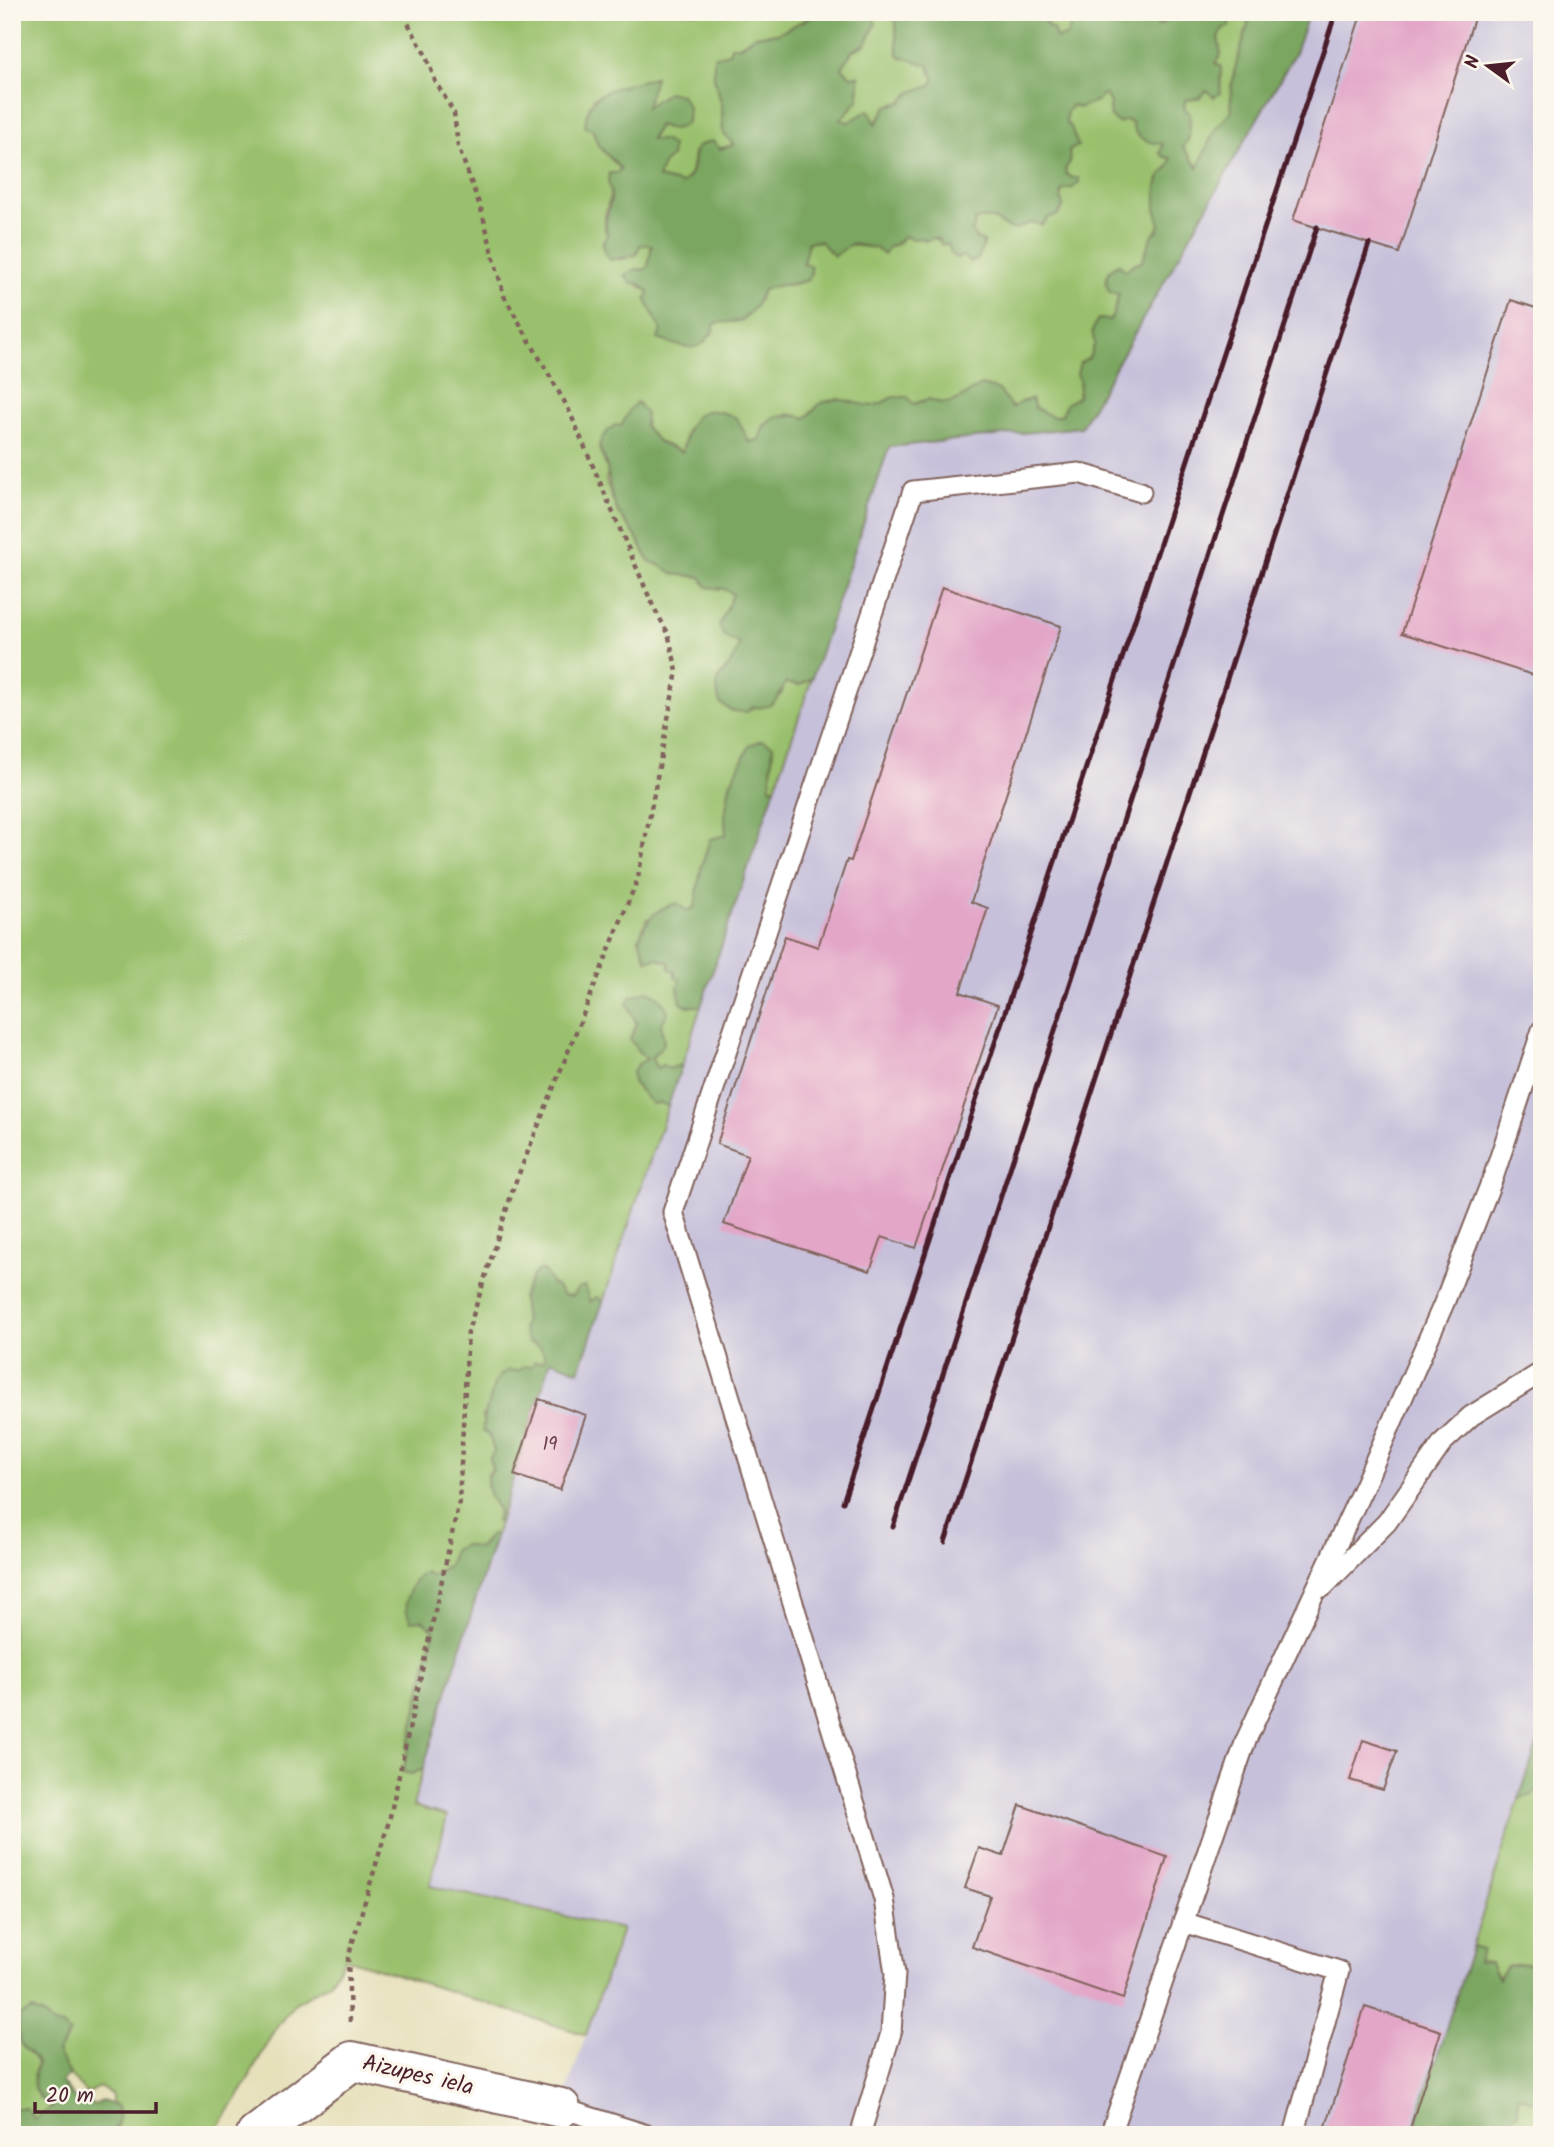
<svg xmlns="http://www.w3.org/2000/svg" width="1554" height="2147" font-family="Kalam,sans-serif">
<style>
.industrial{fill:#c6c0da}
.green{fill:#99c06c;stroke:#72704c;stroke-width:2}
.forest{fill:#7aa660;stroke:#626246;stroke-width:2}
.building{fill:#e3a6c7}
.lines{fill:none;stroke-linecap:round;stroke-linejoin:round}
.lane-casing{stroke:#81635d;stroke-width:23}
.street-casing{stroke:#81635d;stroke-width:42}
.path{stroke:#81635d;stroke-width:4.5;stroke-dasharray:5 5;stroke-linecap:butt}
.lane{stroke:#fff;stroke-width:19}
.street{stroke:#fff;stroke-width:38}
.rail{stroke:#4a1f2b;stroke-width:5}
.labels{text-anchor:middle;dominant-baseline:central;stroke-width:7;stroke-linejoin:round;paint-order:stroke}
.number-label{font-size:19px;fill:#704152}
.street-label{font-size:23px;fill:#4a1f2b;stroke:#fbf7ec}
</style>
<rect width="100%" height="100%" fill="#fbf7ec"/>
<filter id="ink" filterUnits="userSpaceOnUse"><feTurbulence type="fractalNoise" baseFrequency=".0143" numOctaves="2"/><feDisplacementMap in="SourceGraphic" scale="14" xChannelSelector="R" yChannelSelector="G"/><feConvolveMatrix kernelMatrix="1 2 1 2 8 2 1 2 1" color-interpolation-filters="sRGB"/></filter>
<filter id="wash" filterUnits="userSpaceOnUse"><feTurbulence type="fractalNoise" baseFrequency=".00686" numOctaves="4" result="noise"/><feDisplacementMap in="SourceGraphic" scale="28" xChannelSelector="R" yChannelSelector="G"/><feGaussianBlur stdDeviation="1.57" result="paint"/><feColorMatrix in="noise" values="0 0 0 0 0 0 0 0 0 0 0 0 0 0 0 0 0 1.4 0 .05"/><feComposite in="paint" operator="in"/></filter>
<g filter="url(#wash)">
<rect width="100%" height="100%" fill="#e6e0bb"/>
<path class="industrial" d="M1309 12H1542V1730L1412 2135H552L622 1929 429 1886 447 1817 412 1806 551 1360 579 1371 889 447 1081 427 1295 53Z"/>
<g class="green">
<path d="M12 12H822L778 33 754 36 729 53 714 77 722 105 723 133 735 145 694 153 691 174 682 184 658 178 663 164 671 157 650 141 659 125 645 107 654 77 610 90 594 98 587 114 598 145 621 169 616 173 605 216V230L620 260 636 255 640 245 652 244 648 267 643 270 636 269 625 275 649 292 646 300 661 330 712 334 715 323 755 307 762 290 774 284 795 285 803 264 808 242C832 239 878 254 896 244 899 242 902 239 904 236 915 240 923 237 933 238 945 240 954 249 963 256 973 254 983 254 984 242L976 239 972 231 974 227 975 220C1003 214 996 227 1013 229 1020 229 1024 224 1030 223 1034 222 1038 224 1042 225L1049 217 1058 214 1062 207 1061 198 1062 189 1072 188V178L1066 174 1065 169C1070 162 1068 159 1069 151 1071 139 1077 133 1066 123L1067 112 1072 105 1080 108 1089 103H1093L1105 94C1110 103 1118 114 1126 120 1137 128 1152 133 1163 143 1183 164 1163 166 1159 180 1154 195 1160 209 1160 223 1159 236 1147 251 1141 263H1135L1125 271 1113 315 1093 348 1080 381 1078 397 1066 404 1062 415 1053 417 1034 408 1031 399 1021 402 1012 408 999 390 981 385C963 396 951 410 929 399L913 404 893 397 880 404 870 406 838 399 821 403 806 418 789 414 764 425 759 440 748 442 687 429 682 452C663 443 658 445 645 426L621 427 599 448 608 472 606 481 618 513 634 533 649 561 661 565 674 574 701 577 707 587 724 589 733 594 740 644 731 664 718 678 753 707 781 695 785 682 800 685 812 678 775 788 770 787 773 746 738 770 730 784 725 815 726 835 699 889 695 907 687 911 647 919 639 938 647 960 658 958 670 963 680 980 687 1006H701L682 1065 668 1069H657L651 1058 664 1044 661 1025 637 1024 647 1059 633 1082 643 1093 668 1106 603 1302 597 1297 591 1303 578 1288 572 1296 562 1295 555 1285H552L545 1272 522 1298 525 1320 544 1352 545 1360 532 1366H526L493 1386 490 1403 482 1417C490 1436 502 1459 487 1476 487 1491 490 1499 499 1511L496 1521 499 1523 496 1534 489 1536 479 1548 465 1545 450 1564 432 1576 422 1620 434 1629 403 1771 411 1774 423 1769 413 1806 447 1816 430 1886 622 1929 586 2035 345 1958 329 1983 294 2004 273 2032 243 2089 213 2135H109L117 2128 118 2106 112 2102V2095L99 2087 87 2094C76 2082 61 2068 57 2052 52 2034 58 2029 44 2015L23 2046 30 2051 37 2063C30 2087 32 2093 52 2108L34 2119 14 2108 12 2104Z"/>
<path d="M869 12H886L896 21 897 46 899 56 928 65 935 80 930 86 911 92 902 102 887 106 875 124 839 121 858 100 859 75 852 77 842 68 852 51 866 44 876 23Z"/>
<path d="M1050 12H1069L1072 20 1067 36 1055 38 1044 20 1051 16Z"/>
<path d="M1137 12H1170C1159 32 1146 28 1126 23Z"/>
<path d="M1227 12H1251C1249 21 1248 31 1245 40 1236 63 1227 86 1232 111L1214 131 1198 168 1183 147 1189 138 1190 114 1184 108 1185 100 1199 98 1206 90 1220 93 1221 67 1215 63 1221 55 1218 38 1222 29 1230 26Z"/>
<path d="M1542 1783V1918L1540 1934 1533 1945 1531 1963 1507 1966 1498 1979 1478 1963 1483 1950 1472 1947 1519 1799 1532 1795Z"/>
<path d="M1542 2091V2135H1506L1497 2127 1500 2119 1518 2096Z"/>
</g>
<g class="forest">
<path d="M822 12H869L876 23 866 44 852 51 842 68 852 77 859 75 858 100 840 120 849 122 869 110 876 124 887 106 902 102 911 92 930 86 935 80 928 65 899 56 897 46 896 21 886 12H1050L1051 15 1044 20 1047 26 1053 29 1056 38 1067 36 1072 20 1069 12H1137L1127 23 1142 27 1151 13 1158 26 1165 22 1170 12H1227L1230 26 1222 29 1218 38 1221 55 1215 63 1221 67 1220 93 1214 97 1206 90 1199 98 1185 100 1184 108 1190 114 1189 138 1183 147 1198 168 1214 131 1232 111C1227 76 1244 46 1251 12H1309L1295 53 1081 427 889 447 812 678 800 685 785 683C779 699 772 710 753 707L747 712 732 711 720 703C714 683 717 681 729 666 734 659 737 651 740 644L724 636 719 626 733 594 724 589 707 587 701 577 674 574 661 566 649 561C644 552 640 541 633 532 629 526 624 521 620 515 611 502 609 486 608 473 606 449 586 448 615 425L621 426 630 409 637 402 646 414 645 426C658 445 662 444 682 452 685 445 685 436 688 429 699 404 717 409 737 418L749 442 759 440C768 414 780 412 806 418L821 403 838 399 870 406 880 404 893 397H908L913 404 929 399C951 410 963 396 981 385L999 390 1012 408 1021 402 1031 399 1035 408 1053 417 1062 415 1066 404 1078 397 1080 381 1077 374 1080 363 1089 358 1095 344C1091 333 1092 328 1098 319L1110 320 1113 315 1119 294 1110 293C1103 281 1106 270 1119 264L1125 271 1135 263H1141C1147 252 1148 242 1154 233L1158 231 1160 223C1154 213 1155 187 1160 177 1165 169 1171 168 1171 158L1165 157 1160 153 1163 144C1149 143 1133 139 1132 122L1126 120 1118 123 1110 116 1109 108 1110 103 1105 94 1102 95 1098 100 1080 108 1072 105 1067 112 1066 123 1071 127 1078 146 1069 150 1070 162 1065 169 1066 174 1072 178H1079V183L1072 188 1062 190 1061 198 1063 207 1058 215 1049 217 1042 225C1038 224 1034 222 1030 223 1024 224 1020 229 1013 229 996 227 1003 214 975 220L974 227 972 231 976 239 984 242 978 259 970 262 963 256 957 258 952 255 948 244 942 245 938 239 933 238 925 241 923 238 913 239 904 236 896 244 889 246 884 255 876 248 851 244 834 256 820 241 808 242 803 264 811 266V273L808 280C792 286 778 283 763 290L755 307 742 321 715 323C705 357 685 348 658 339L661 330 646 300 649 292 640 284 631 283 625 275 636 269 643 270 648 267 652 245H640L636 255 610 260 604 251 603 241 608 235C601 221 612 209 611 195 611 184 606 187 609 173H616L621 169 598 145 593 130 585 127C586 118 587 109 593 101 602 88 640 82 655 77L646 107 668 92 681 95 688 107 687 122C677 131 671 130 659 125L650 140H664L672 146 671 157 663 164 658 178 682 184C685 181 688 179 690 175 699 159 685 146 713 141L720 149 734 145 723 133 722 105 714 77V57L729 53 731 46H741L754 36 778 33Z"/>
<path d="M762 740 773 745 770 787 775 788 701 1006H687L681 1003 678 989 680 980 675 977V972L669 969 670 963 658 958 647 960 639 938C648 917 654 910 677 903L687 911 695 907 701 868 710 839 726 835 725 815 730 784 750 745Z"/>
<path d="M646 991C659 994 663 1001 668 1012L661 1025 664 1044 651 1058 657 1068 663 1065 669 1069 682 1065 668 1106 661 1103 652 1104 633 1082 632 1073 638 1064 647 1059 639 1052 630 1039 637 1024 627 1003 631 997Z"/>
<path d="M539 1270 545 1272 552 1285H555L563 1295 572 1296 578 1288 585 1286 590 1302 597 1297 603 1302 579 1371 551 1360 499 1523 496 1521 499 1510C490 1499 487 1491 487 1476L493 1470 489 1459 494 1451 489 1434 483 1431C482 1416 485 1416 489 1403 495 1386 491 1381 508 1370L517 1371 526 1366H532L535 1361 540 1362 545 1360C544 1348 539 1345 528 1342L523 1329 525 1320 522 1298 532 1276Z"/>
<path d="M496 1534 423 1769 411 1774 403 1772 434 1630 422 1620 411 1621C401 1605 409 1582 425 1572L432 1576 450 1564 453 1550 465 1545 479 1548 489 1536Z"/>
<path d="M1542 1730V1783L1532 1795 1519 1799Z"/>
<path d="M1542 1918V2091L1538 2092 1533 2101 1518 2096V2113L1509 2119H1500L1497 2126 1506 2135H1412L1472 1947 1483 1950 1478 1962 1491 1963 1499 1979 1507 1966 1531 1963 1533 1945 1540 1934Z"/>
<path d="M32 2010 44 2015 53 2024 63 2026 70 2033 57 2053 70 2074 61 2082 74 2098 82 2099 94 2105 102 2101 118 2106C120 2119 119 2126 109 2135H12V2104L14 2108H27L34 2119 52 2108C32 2092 31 2088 37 2063 31 2051 29 2054 22 2046 16 2038 19 2025 19 2016Z"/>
</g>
<g id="blocks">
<g class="building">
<path d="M1362 12H1476L1399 253 1293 220Z"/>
<path d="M1511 300 1542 310V678L1402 633Z"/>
<path d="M942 587 1061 626 971 902 988 908 960 992 998 1005 916 1248 882 1237 870 1271 724 1224 748 1155 717 1144 785 936 818 947 847 860 851 861Z"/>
<path d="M539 1399 586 1415 560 1490 514 1475Z"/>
<path d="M1363 1740 1397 1751 1383 1790 1350 1780Z"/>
<path d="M1020 1805 1167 1857 1123 1999 972 1947 990 1896 965 1888 979 1848 1003 1856Z"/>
<path d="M1365 2007 1441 2031 1408 2135H1323Z"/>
</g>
</g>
</g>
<g filter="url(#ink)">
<use href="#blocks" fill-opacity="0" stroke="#81635d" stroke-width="2"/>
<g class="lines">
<defs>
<g id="lane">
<path d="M1323 1587 1387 1522 1443 1442 1471 1416 1542 1372"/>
<path d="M1183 1922 1339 1971 1294 2135"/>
<path d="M561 2108 647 2135"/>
<path d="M860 2135 891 2033 895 1974 884 1899 673 1212 913 491 1079 473 1141 492"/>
<path d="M1110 2135 1246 1740 1364 1486 1444 1303 1494 1175 1542 1030"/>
</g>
<path id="street" d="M256 2135 352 2061 561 2108"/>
</defs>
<use href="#lane" class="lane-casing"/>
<use href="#street" class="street-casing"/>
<path class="path" d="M350 2022 348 1958 389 1821 459 1502 468 1331 514 1186 638 878 677 671 668 633 653 606 568 408 504 296 481 209 458 146 454 113 435 80 425 54 408 23 406 12"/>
<use href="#lane" class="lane"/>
<use href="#street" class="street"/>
<g class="rail">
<path d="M843 1502 1336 12"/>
<path d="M893 1527 1317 227"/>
<path d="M945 1542 1369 244"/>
</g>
</g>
</g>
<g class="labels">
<g class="number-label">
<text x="550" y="1445">19</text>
</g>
<g class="street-label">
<text transform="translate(418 2076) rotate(13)">Aizupes iela</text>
</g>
</g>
<rect width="1554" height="2147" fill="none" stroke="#fbf7ec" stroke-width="42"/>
<g transform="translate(1488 66) rotate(285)" stroke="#fbf7ec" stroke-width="5" paint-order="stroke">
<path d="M0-5L12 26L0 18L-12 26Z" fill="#4a1f2b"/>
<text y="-10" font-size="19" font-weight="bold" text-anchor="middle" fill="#4a1f2b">N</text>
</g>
<path d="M35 2102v10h121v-10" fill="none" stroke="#4a1f2b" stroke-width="3.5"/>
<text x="46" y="2102" font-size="21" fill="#4a1f2b" stroke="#fbf7ec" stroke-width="5" paint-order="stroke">20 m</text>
</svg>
